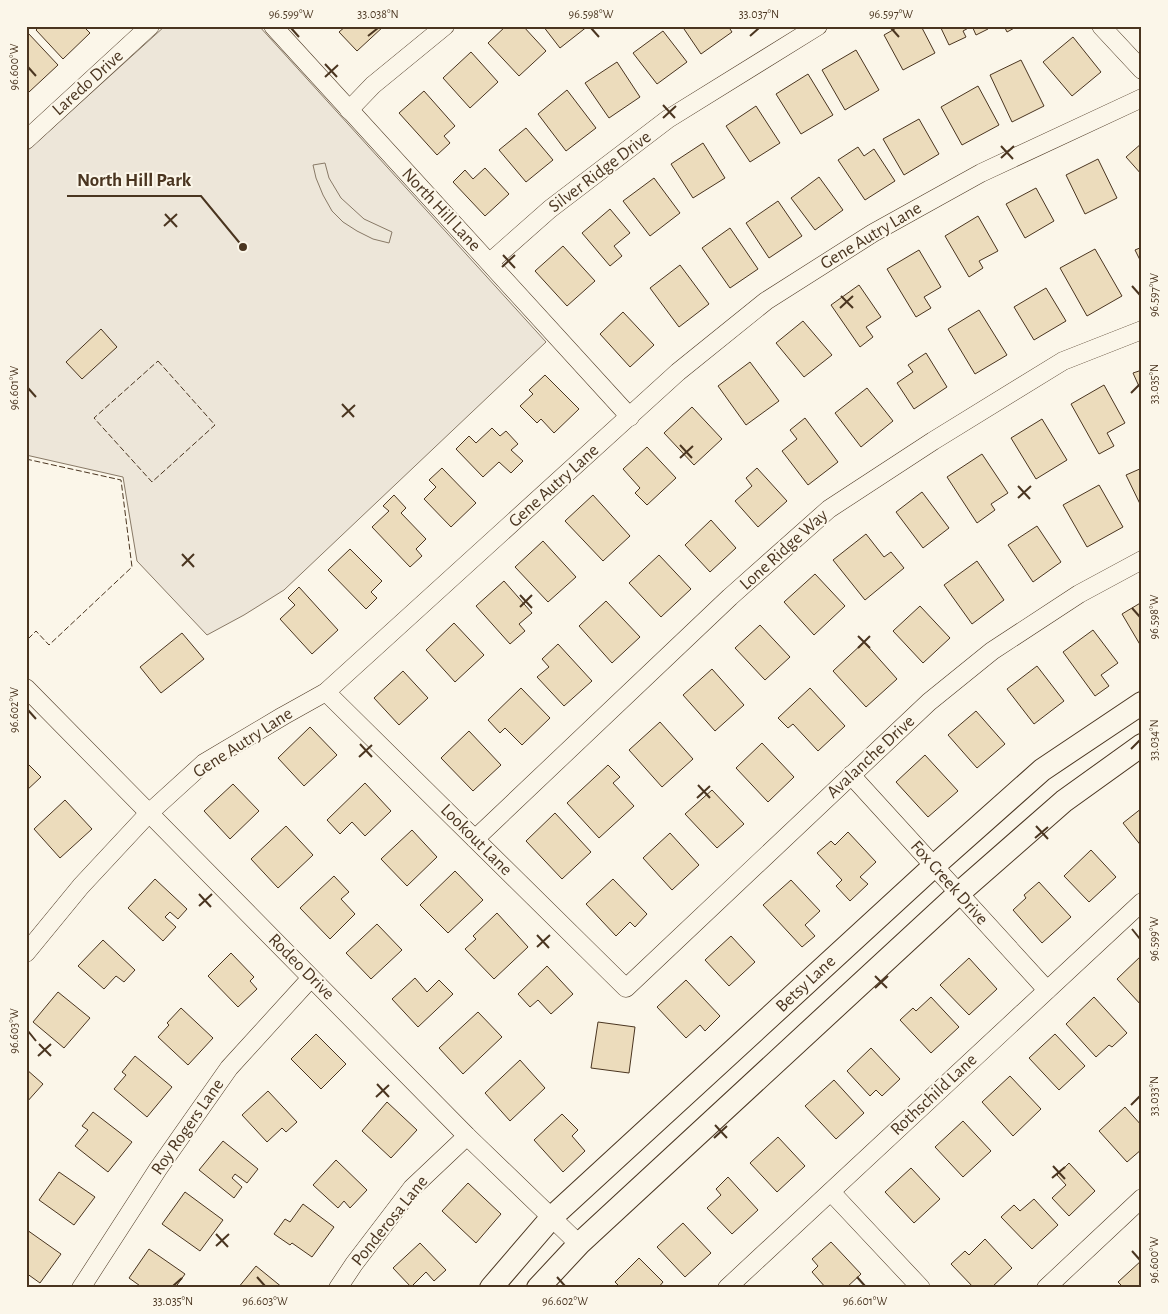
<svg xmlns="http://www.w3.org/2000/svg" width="1168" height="1314" font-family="'Alegreya Sans',sans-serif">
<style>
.green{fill:#ede6d9;stroke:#887966}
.parking{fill:#ede7d9;stroke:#887966}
.building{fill:#ecdcbc;stroke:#4a3520}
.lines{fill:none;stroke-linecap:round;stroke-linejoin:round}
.minor-casing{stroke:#4a3520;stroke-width:19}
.major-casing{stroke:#4a3520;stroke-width:24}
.minor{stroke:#fbf6e9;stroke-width:18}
.major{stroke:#fbf6e9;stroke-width:22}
.fence{stroke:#4a3520;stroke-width:1;stroke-dasharray:6 2.5;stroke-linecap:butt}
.ticks{fill:none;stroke:#4a3520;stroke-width:2}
.labels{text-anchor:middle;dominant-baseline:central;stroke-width:4;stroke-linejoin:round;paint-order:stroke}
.street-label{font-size:18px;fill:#4a3520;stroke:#fbf6e9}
.leader{fill:none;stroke:#4a3520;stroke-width:2}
.callout-dot{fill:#4a3520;stroke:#fbf6e9;stroke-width:2}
.callout-label{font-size:19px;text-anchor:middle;font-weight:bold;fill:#4a3520;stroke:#fbf6e9;stroke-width:4;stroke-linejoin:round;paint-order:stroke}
.neatline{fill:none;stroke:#4a3520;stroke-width:2}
.ticks-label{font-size:12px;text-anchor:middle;fill:#4a3520}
</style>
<rect width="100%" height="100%" fill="#fbf6e9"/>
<path class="green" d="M165 26H259L546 342 284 590 244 615 207 635 137 561 123 477 26 455V152Z"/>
<path class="parking" d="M325 163 329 178 341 198 364 219 392 232 389 243 373 239 357 231 343 222 332 211 323 195 316 178 313 165Z"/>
<g class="building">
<path d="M40 26H83L90 33 63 59 36 30Z"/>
<path d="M346 26H384L357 51 339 32Z"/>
<path d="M506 26H523L546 51 519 76 488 43Z"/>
<path d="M543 26H588L560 48Z"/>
<path d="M682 26H728L732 32 701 54Z"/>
<path d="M900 26H921L935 53 903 70 884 35Z"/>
<path d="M940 26H986L988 29 976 35 972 26 963 31 966 37 949 45Z"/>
<path d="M1004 26H1018L1007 32Z"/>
<path d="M663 31 687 62 657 84 633 53Z"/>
<path d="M28 33 58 65 29 92 26 89V34Z"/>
<path d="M1073 37 1101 72 1072 96 1043 62Z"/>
<path d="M856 50 879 90 845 110 822 70Z"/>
<path d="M471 52 498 82 470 108 443 78Z"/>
<path d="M1021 60 1044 106 1012 122 990 75Z"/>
<path d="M617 62 640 97 609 118 585 83Z"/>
<path d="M808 74 833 115 801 134 776 94Z"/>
<path d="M978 86 999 125 962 145 941 107Z"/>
<path d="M567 90 596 128 566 151 538 114Z"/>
<path d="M424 91 455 126 444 136 450 143 437 155 399 113Z"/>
<path d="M756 106 780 143 750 162 726 126Z"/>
<path d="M919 119 939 154 904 175 883 139Z"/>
<path d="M526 128 553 160 526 182 499 150Z"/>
<path d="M703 143 725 178 693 198 671 164Z"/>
<path d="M1142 143V175L1126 157Z"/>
<path d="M858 147 864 156 874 149 895 181 865 200 838 160Z"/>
<path d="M1098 159 1117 198 1085 214 1066 175Z"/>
<path d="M485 168 509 194 485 216 453 182 465 170 473 179Z"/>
<path d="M819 177 843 210 815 230 791 198Z"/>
<path d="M654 178 680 213 650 236 623 201Z"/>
<path d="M1036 188 1054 221 1025 238 1006 204Z"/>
<path d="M778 201 802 236 769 258 746 223Z"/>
<path d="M610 209 630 233 614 246 622 256 610 266 582 233Z"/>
<path d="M978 216 998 251 979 261 983 268 969 277 945 236Z"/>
<path d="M730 228 758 269 730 288 702 248Z"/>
<path d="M563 246 595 281 567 306 535 271Z"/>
<path d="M1142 247V264L1135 250Z"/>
<path d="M1095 249 1122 296 1087 316 1060 268Z"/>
<path d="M919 250 941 287 924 297 931 308 916 317 887 269Z"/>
<path d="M680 265 709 304 679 327 650 288Z"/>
<path d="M859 285 881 317 866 327 873 337 860 347 831 305Z"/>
<path d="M1046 288 1066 321 1034 340 1014 307Z"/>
<path d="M979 310 1007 355 975 374 948 329Z"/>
<path d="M623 312 654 345 630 367 600 334Z"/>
<path d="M803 321 832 355 804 377 776 343Z"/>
<path d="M101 329 117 347 82 379 66 362Z"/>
<path d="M926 353 947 387 914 409 897 383 913 372 908 365Z"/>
<path d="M750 362 779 401 746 425 718 386Z"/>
<path d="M1142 370V393L1133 373Z"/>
<path d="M545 375 579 409 554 433 541 419 537 423 520 406 533 394 529 390Z"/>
<path d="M1104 385 1125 423 1107 433 1114 446 1099 454 1071 404Z"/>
<path d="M867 388 893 421 861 447 835 413Z"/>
<path d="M692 407 722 439 694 465 664 433Z"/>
<path d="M805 418 838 462 808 485 782 451 797 439 790 430Z"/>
<path d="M1042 419 1067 460 1036 479 1011 438Z"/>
<path d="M492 428 500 436 506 431 518 444 511 450 523 461 511 473 499 462 483 477 456 449 469 436 476 443Z"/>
<path d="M647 447 676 478 647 505 635 493 640 488 623 469Z"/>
<path d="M982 454 1008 493 991 504 995 510 977 523 947 477Z"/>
<path d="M442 468 476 503 451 527 424 499 436 487 429 480Z"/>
<path d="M757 468 787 501 758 527 735 501 752 486 746 478Z"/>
<path d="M1142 468V508L1126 475Z"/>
<path d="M1099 485 1123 527 1087 547 1063 505Z"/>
<path d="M922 492 949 528 923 548 896 512Z"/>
<path d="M394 495 406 508 401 513 426 539 416 549 422 556 410 567 372 527 389 511 383 506Z"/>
<path d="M593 495 630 536 603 561 565 521Z"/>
<path d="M711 520 736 548 710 572 685 545Z"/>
<path d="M1037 526 1061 562 1033 582 1008 545Z"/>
<path d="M866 534 884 557 891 552 904 568 865 600 833 560Z"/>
<path d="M543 541 576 577 548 602 515 567Z"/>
<path d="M350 549 382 581 371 592 377 598 366 609 328 570Z"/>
<path d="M659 555 691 589 661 617 629 583Z"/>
<path d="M977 561 1004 600 972 624 944 585Z"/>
<path d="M815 574 845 606 814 635 784 602Z"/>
<path d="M504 581 532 613 519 624 525 631 510 644 476 606Z"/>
<path d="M299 587 338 630 312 654 280 619 295 605 288 598Z"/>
<path d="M606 601 640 637 612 663 579 626Z"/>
<path d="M1142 602V648L1122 614Z"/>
<path d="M920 606 950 638 923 663 893 631Z"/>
<path d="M454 623 484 655 455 682 426 650Z"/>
<path d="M760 625 790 657 765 680 735 648Z"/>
<path d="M1093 630 1118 663 1101 675 1109 686 1095 696 1063 652Z"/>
<path d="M182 633 204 659 161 693 140 667Z"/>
<path d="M864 642 897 679 866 707 833 671Z"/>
<path d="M558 644 592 681 564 706 537 677 549 667 542 659Z"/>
<path d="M1037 666 1064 701 1034 724 1007 689Z"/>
<path d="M712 669 744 705 715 731 683 695Z"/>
<path d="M403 671 428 698 399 725 374 698Z"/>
<path d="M521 688 550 718 522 745 505 728 500 733 488 720Z"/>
<path d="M810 688 845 726 818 751 793 724 788 728 778 718Z"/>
<path d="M976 711 1005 744 977 768 948 735Z"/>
<path d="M660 722 693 759 662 787 629 750Z"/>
<path d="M310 727 337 755 304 786 278 758Z"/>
<path d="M469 731 501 765 473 791 441 758Z"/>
<path d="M762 743 794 777 768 802 736 768Z"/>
<path d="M925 755 958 791 928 817 896 782Z"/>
<path d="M26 762 41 777 26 791Z"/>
<path d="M608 765 620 777 613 783 634 806 599 838 567 803Z"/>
<path d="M365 783 391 811 365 836 352 822 340 834 327 820Z"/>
<path d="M233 784 259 811 230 839 204 811Z"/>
<path d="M712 790 744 824 717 848 685 814Z"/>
<path d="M65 800 92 829 60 858 34 829Z"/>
<path d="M1142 808V847L1123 823Z"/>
<path d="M555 813 591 852 562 879 526 841Z"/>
<path d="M286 826 313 855 278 888 251 859Z"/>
<path d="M412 830 437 857 407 886 381 859Z"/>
<path d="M848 832 876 862 860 877 868 884 850 901 836 886 842 880 817 853 831 841 835 845Z"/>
<path d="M670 833 699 865 672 890 643 858Z"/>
<path d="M1091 850 1116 877 1089 902 1064 876Z"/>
<path d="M455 871 483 900 448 933 420 905Z"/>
<path d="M334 876 349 892 341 899 355 914 330 939 300 908Z"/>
<path d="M155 879 187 909 178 919 170 912 165 917 176 927 163 941 128 908Z"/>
<path d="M613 879 647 914 635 927 630 922 616 936 586 904Z"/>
<path d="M791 880 820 911 805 925 815 936 802 947 763 905Z"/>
<path d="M1039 882 1071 917 1042 943 1013 910 1026 898 1024 895Z"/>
<path d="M497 913 528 947 494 979 465 949 476 939 473 936Z"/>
<path d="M377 924 402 950 371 979 346 953Z"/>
<path d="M731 936 755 962 729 986 705 960Z"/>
<path d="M103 940 135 970 124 982 116 976 104 989 78 966Z"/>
<path d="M231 953 254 977 250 981 257 989 238 1007 208 976Z"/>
<path d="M1142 955V1006L1117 979Z"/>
<path d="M969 958 997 989 969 1015 940 985Z"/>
<path d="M547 966 573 994 551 1014 538 1000 530 1007 518 994Z"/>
<path d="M415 978 427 992 439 980 453 994 418 1027 392 999Z"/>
<path d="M686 980 720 1016 705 1031 700 1025 686 1038 657 1007Z"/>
<path d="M58 992 90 1018 64 1048 33 1022Z"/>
<path d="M931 997 959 1027 931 1053 900 1020 913 1008 916 1011Z"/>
<path d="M1094 997 1127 1033 1112 1047 1109 1045 1096 1057 1066 1024Z"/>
<path d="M181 1008 213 1038 188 1065 158 1037 169 1025 167 1023Z"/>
<path d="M478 1012 502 1037 463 1074 439 1048Z"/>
<path d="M598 1022 635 1027 629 1073 591 1068Z"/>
<path d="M316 1034 346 1064 321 1089 291 1059Z"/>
<path d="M1055 1034 1085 1066 1059 1090 1029 1058Z"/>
<path d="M871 1048 900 1079 882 1096 876 1090 870 1096 847 1071Z"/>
<path d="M135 1056 172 1087 147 1117 114 1089 126 1075 122 1072Z"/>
<path d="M520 1060 545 1088 510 1121 485 1093Z"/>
<path d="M26 1069 43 1084 26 1103Z"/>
<path d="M1010 1076 1041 1109 1013 1136 982 1102Z"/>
<path d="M834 1080 864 1113 836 1139 805 1106Z"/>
<path d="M268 1091 297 1122 286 1132 282 1128 267 1142 242 1115Z"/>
<path d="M387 1102 417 1130 391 1158 362 1131Z"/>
<path d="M1125 1107 1142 1126V1149L1127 1162 1099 1131Z"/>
<path d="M93 1112 132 1142 108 1172 75 1146 88 1130 82 1126Z"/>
<path d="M562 1114 578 1130 572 1136 585 1151 563 1172 534 1140Z"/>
<path d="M963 1121 991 1151 963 1177 935 1147Z"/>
<path d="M778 1137 805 1166 777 1192 750 1163Z"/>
<path d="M223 1141 258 1169 247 1183 235 1174 232 1178 242 1187 234 1198 199 1170Z"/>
<path d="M336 1160 367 1190 350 1208 344 1201 338 1208 313 1185Z"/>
<path d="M1069 1163 1095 1191 1069 1216 1052 1198 1066 1185 1057 1175Z"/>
<path d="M911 1168 940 1199 914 1223 885 1192Z"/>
<path d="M59 1172 95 1197 74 1225 39 1200Z"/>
<path d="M728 1177 758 1210 732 1234 707 1208 721 1195 716 1189Z"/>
<path d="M468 1183 501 1214 476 1243 442 1211Z"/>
<path d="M185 1192 223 1220 200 1251 162 1224Z"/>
<path d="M1034 1199 1058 1225 1032 1249 1001 1217 1014 1205 1020 1211Z"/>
<path d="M303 1204 334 1227 312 1257 292 1243 290 1245 274 1234 285 1219 290 1222Z"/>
<path d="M683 1223 711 1253 685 1277 657 1247Z"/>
<path d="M27 1230 61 1254 40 1283 26 1273Z"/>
<path d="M985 1239 1012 1268 991 1288H974L951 1264 965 1251 969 1255Z"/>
<path d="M831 1242 861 1274 846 1288H826L812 1272 818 1266 812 1259Z"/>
<path d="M420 1243 446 1270 434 1281 426 1272 411 1287 393 1268Z"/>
<path d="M149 1249 185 1274 175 1288H143L129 1278Z"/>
<path d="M639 1258 663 1282 658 1288H621L615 1282Z"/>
<path d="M1142 1260V1288H1124L1118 1282Z"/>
<path d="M256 1266 283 1288H238Z"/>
</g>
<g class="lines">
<defs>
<g id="minor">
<path d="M273 26 630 417"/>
<path d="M1101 26 1142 70"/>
<path d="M349 110 373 85 445 26"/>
<path d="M26 140 150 26"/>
<path d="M490 262 550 209 668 119 818 26"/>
<path d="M26 688 467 1136 579 1244"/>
<path d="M326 692 626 988 929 702 992 651 1079 594 1142 560"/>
<path d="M851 775 1047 990"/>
<path d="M475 839 730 597 829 509 933 441 1063 361 1142 330"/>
<path d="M26 953 81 886 149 813 204 763 283 716 326 692 678 372 766 301 873 233 981 173 1142 98"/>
<path d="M831 1192 921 1288"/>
<path d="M81 1288 158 1169 229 1068 311 978"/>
<path d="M338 1288 354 1264 412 1188 467 1136"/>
<path d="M727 1288 1142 902"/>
<path d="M1046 1288 1142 1198"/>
</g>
<g id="major">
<path d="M491 1288 552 1217 934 866 1042 770 1142 703"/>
<path d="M538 1288 579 1244 959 893 1064 801 1142 745"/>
</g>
</defs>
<use href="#minor" class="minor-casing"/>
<use href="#major" class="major-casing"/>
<use href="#minor" class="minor"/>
<use href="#major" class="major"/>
<g class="fence">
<path d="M158 361 215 425 152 482 94 418Z"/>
<path d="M26 459 121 480 132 567 49 645 36 631 26 641"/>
</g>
</g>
<path class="ticks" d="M291 28 299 37M591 28 599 37M891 28 899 37M368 36 378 28M750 36 759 28M325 64 337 77M28 67 36 76M325 77 338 65M663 105 675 118M663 118 676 106M1001 146 1013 159M1001 158 1014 146M165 214 177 227M164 226 177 214M503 255 515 268M502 267 515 255M1132 286 1140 295M841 296 853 308M840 308 853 296M28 388 36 397M1131 393 1140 384M342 404 354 417M342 417 355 405M680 445 692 458M680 458 693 446M1018 486 1030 499M1018 498 1031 486M182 554 194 567M182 566 194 554M520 595 532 608M520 607 532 595M1132 608 1140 617M858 636 870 648M858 648 870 636M28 710 36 719M360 744 372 757M1131 749 1140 740M359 757 372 745M698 785 710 798M697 798 710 786M1036 826 1048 839M1035 838 1048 827M199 894 211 907M199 906 212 894M1132 929 1140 939M537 935 549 948M537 947 550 935M875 976 887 988M875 988 888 976M28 1031 36 1041M39 1044 51 1056M38 1056 51 1044M377 1084 389 1097M376 1097 389 1085M1131 1105 1140 1096M715 1125 727 1138M714 1138 727 1126M1053 1166 1065 1179M1052 1178 1065 1167M216 1234 228 1247M216 1246 229 1234M1132 1251 1140 1260M257 1277 265 1286M557 1277 565 1286M857 1277 865 1286M173 1286 182 1278"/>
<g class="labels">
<g class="street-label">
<text transform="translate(88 83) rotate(-42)">Laredo Drive</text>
<text transform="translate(600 172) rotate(-37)">Silver Ridge Drive</text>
<text transform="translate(441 210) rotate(47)">North Hill Lane</text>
<text transform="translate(871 236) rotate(-31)">Gene Autry Lane</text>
<text transform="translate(554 486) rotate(-42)">Gene Autry Lane</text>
<text transform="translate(784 550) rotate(-42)">Lone Ridge Way</text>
<text transform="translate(243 743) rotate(-33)">Gene Autry Lane</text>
<text transform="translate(871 757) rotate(-43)">Avalanche Drive</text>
<text transform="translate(476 840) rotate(45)">Lookout Lane</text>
<text transform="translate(949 883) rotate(48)">Fox Creek Drive</text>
<text transform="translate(301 967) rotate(45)">Rodeo Drive</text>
<text transform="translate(806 984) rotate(-43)">Betsy Lane</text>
<text transform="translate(934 1095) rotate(-43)">Rothschild Lane</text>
<text transform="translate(188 1127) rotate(-55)">Roy Rogers Lane</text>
<text transform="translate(390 1221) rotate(-51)">Ponderosa Lane</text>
</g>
</g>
<path class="leader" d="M243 247L201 196H67"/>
<circle class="callout-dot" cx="243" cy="247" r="5"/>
<g class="callout-label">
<text x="134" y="186">North Hill Park</text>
</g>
<rect width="1168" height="1314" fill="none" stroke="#fbf6e9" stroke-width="55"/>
<rect x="28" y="28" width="1112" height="1258" class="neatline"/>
<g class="ticks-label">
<text x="291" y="18">96.599°W</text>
<text x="378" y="18">33.038°N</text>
<text x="591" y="18">96.598°W</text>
<text x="759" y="18">33.037°N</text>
<text x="891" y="18">96.597°W</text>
<text transform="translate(14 67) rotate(-90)" y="4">96.600°W</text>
<text transform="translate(1154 295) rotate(-90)" y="4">96.597°W</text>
<text transform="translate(1154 384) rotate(-90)" y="4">33.035°N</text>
<text transform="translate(14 388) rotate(-90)" y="4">96.601°W</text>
<text transform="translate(1154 617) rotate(-90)" y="4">96.598°W</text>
<text transform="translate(14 710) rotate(-90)" y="4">96.602°W</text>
<text transform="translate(1154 740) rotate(-90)" y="4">33.034°N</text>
<text transform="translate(1154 939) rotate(-90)" y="4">96.599°W</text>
<text transform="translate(14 1031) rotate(-90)" y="4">96.603°W</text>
<text transform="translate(1154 1096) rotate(-90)" y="4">33.033°N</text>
<text transform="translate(1154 1260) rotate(-90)" y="4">96.600°W</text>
<text x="173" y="1305">33.035°N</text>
<text x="265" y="1305">96.603°W</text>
<text x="565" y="1305">96.602°W</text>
<text x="865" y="1305">96.601°W</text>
</g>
</svg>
